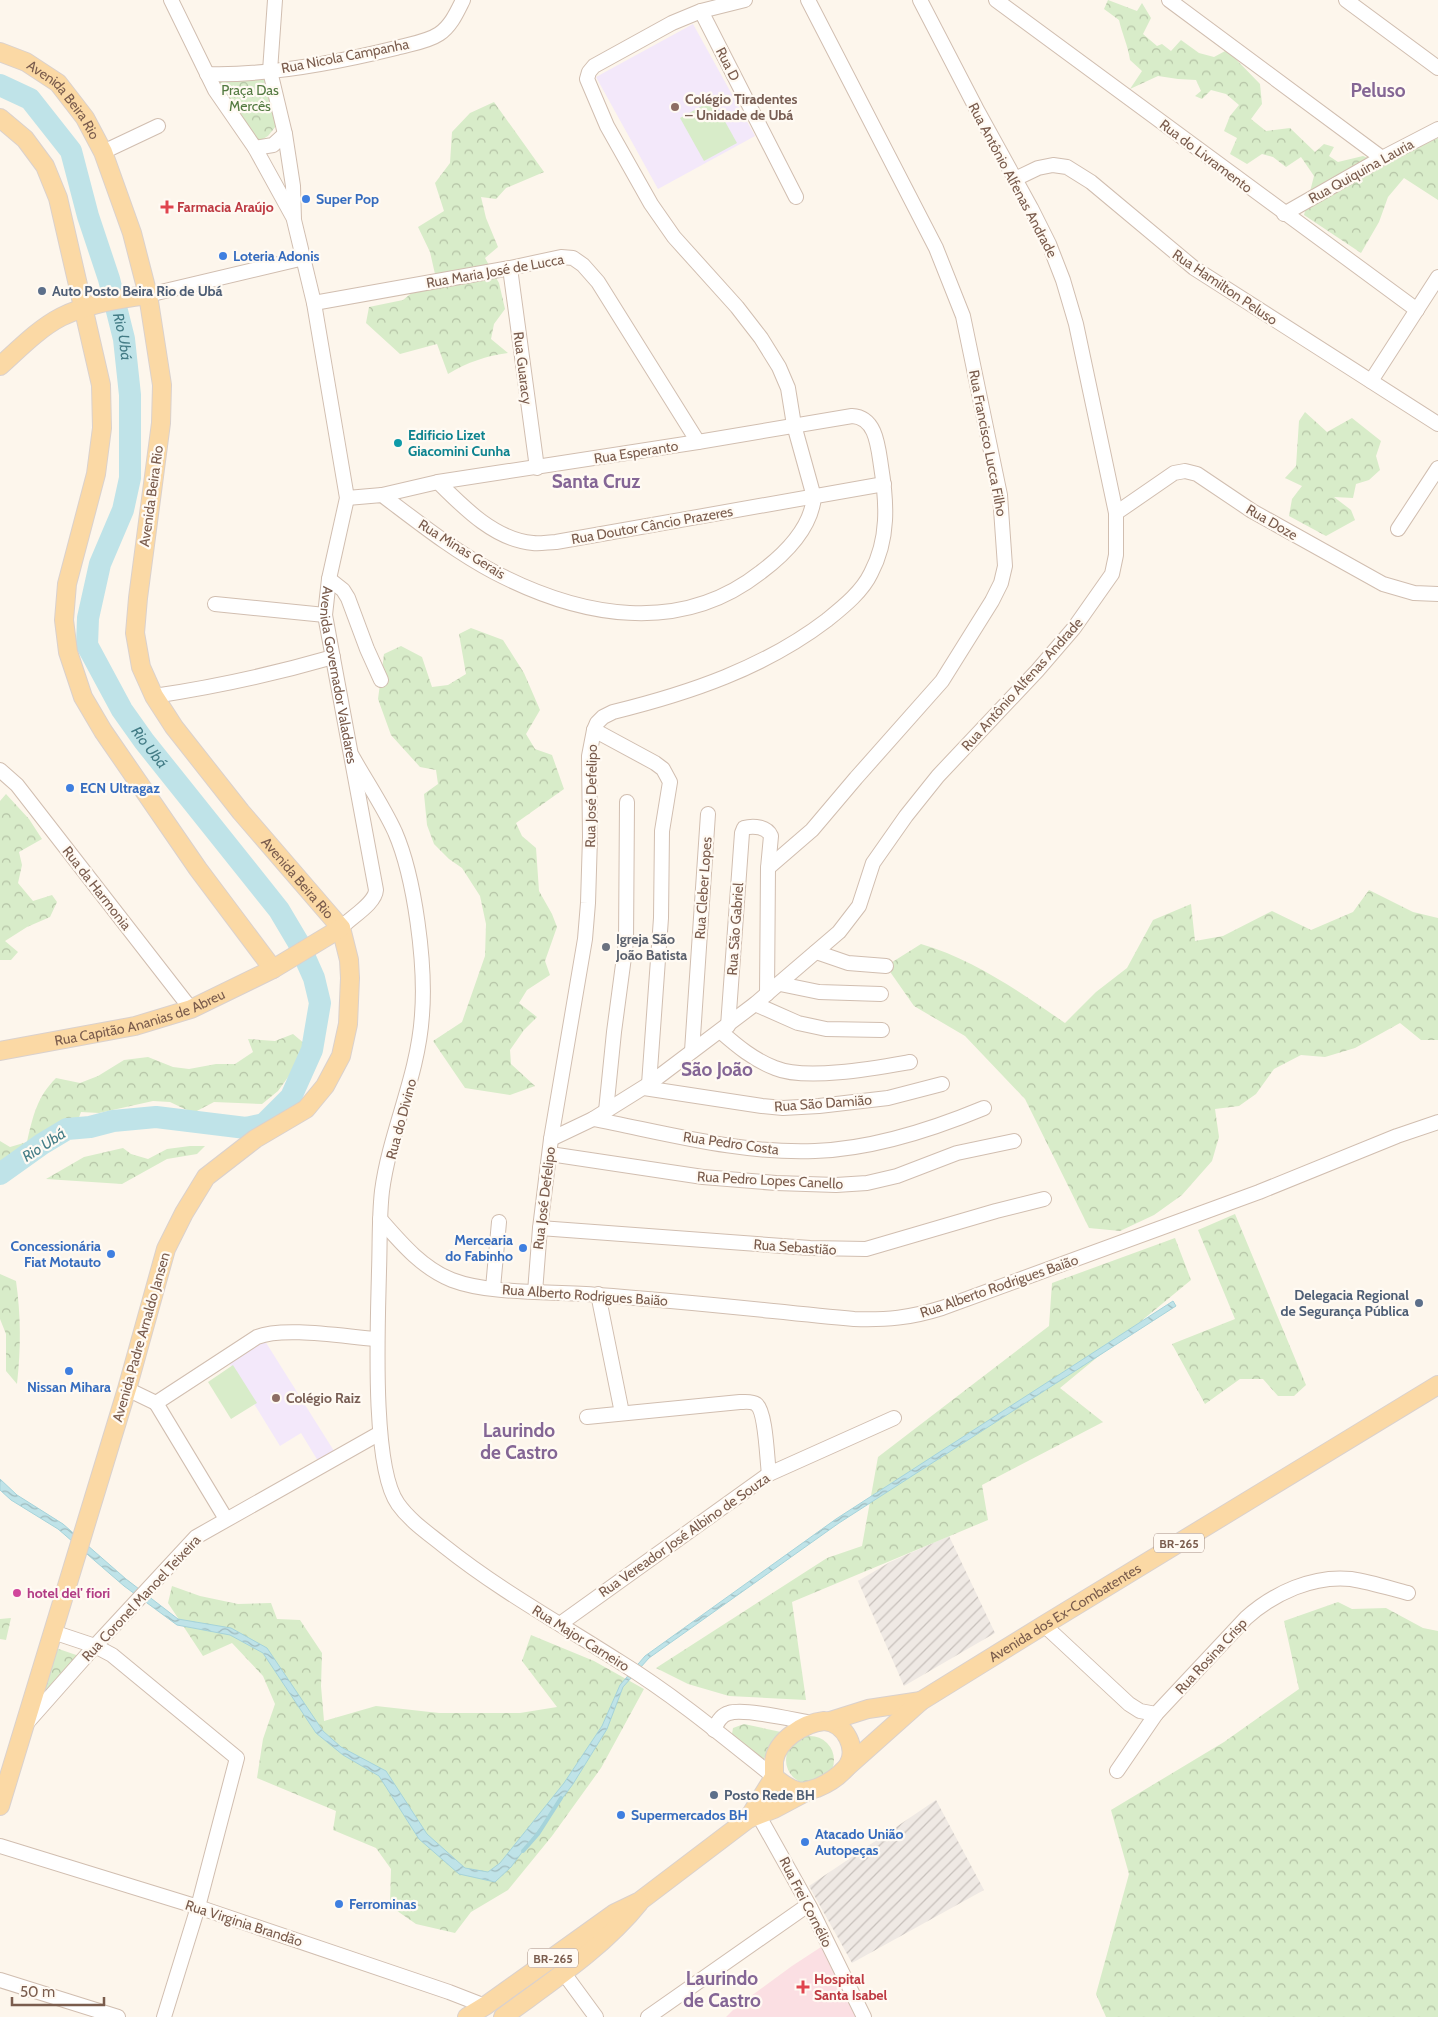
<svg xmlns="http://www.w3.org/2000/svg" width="1438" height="2017" font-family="Cabin,sans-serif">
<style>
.industrial{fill:url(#industrial-furrows)}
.education{fill:#f3e8fa}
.medical{fill:#fbdfe3}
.grass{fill:#d8ecc9}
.forest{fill:url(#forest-crowns)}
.water{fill:url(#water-waves);stroke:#a5d3da}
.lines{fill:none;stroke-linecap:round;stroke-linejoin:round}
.stream{stroke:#a5d3da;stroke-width:4}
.river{stroke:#bfe3e8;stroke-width:22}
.minor-casing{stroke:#d1beb0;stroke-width:16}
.major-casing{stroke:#dad1cd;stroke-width:20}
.minor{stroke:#fff;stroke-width:14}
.major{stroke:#fbd9a5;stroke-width:18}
.education-dot{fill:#8d6e63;stroke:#fffaf3;stroke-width:2}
.shop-dot{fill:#3f7fe0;stroke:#fffaf3;stroke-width:2}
.health-dot{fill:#e0444e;stroke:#fffaf3;stroke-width:2}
.service-dot{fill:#5c6f8a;stroke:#fffaf3;stroke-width:2}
.culture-dot{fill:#0f9aa8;stroke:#fffaf3;stroke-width:2}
.worship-dot{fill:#6b7280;stroke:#fffaf3;stroke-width:2}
.hotel-dot{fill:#d1479c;stroke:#fffaf3;stroke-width:2}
.labels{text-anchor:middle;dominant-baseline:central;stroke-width:4.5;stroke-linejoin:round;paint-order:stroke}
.shield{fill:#fffaf3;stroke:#a28b7f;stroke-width:1}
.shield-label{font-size:12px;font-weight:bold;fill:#7a5c4d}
.street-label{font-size:14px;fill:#7a5c4d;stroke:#fffaf3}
.park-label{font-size:14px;fill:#537a41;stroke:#fffaf3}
.education-label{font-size:14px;font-weight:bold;fill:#785e54;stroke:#fffaf3;text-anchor:start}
.shop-label{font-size:14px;font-weight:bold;fill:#366cbe;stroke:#fffaf3;text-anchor:start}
.health-label{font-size:14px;font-weight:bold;fill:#be3a42;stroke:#fffaf3;text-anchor:start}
.service-label{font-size:14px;font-weight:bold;fill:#4e5e75;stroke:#fffaf3;text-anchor:start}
.culture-label{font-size:14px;font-weight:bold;fill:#0d838f;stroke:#fffaf3;text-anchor:start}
.worship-label{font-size:14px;font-weight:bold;fill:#5b616d;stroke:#fffaf3;text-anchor:start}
.hotel-label{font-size:14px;font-weight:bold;fill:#b23c85;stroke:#fffaf3;text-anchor:start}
.water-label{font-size:15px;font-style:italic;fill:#437c86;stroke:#fffaf3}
.district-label{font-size:19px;font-weight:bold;fill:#846695;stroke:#fffaf3}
</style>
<defs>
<pattern id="industrial-furrows" width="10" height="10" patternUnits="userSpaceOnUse" patternTransform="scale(1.25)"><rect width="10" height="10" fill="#efe9e4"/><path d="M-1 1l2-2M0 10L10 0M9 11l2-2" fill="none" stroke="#c7c0bb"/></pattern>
<pattern id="forest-crowns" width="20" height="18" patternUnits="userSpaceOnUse" patternTransform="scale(1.25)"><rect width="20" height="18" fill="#d8ecc9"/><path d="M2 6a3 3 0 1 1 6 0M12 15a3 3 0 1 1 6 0" fill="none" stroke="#b4c2a5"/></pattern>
<pattern id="water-waves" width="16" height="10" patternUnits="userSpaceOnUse" patternTransform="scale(1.25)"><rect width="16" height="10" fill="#bfe3e8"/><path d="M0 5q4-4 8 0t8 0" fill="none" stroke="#a0bbbe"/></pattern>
</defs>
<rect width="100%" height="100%" fill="#fdf6ec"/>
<g class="industrial">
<path d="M949 1536 995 1633 904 1686 858 1581 890 1562Z"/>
<path d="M936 1800 984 1890 852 1963 809 1886Z"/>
</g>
<g class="education">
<path d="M693 24 755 136 658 189 596 77Z"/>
<path d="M265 1341 334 1451 318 1461 301 1433 280 1446 229 1363Z"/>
</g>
<path class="medical" d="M821 1947 857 2017H726L736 2007 792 1966Z"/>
<g class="grass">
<path d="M713 100 737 143 704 161 680 118Z"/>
<path d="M233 1365 257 1403 231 1419 208 1382Z"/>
</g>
<g class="forest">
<path d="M1108 0 1137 11 1142 3 1151 18 1143 34 1157 46 1162 44 1171 51 1181 40 1199 53 1214 57 1227 50 1260 84 1262 104 1251 119 1266 131 1290 128 1315 152 1324 144 1334 147 1329 156 1338 162 1363 156 1384 164 1438 138V200L1404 178 1388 197 1379 222 1361 253 1304 215 1314 176 1301 157 1286 167 1273 157 1262 154 1247 164 1230 154 1237 138 1224 131 1230 116 1239 105 1226 94 1211 90 1202 99 1195 96 1201 91 1196 80 1178 79 1158 76 1130 89 1142 71 1130 60C1128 45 1122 34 1119 20L1104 9Z"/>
<path d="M266 73 276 126 268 136 258 142 213 81Z"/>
<path d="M494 102 544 172 506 188 496 199 481 197 486 218 498 247 485 258 499 283 505 309 494 324 491 339 508 353C486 356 468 362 448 374L437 344 400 354 366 323 369 307 403 300 435 274 430 252 418 227 444 211 435 183 450 163 452 132 470 113Z"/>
<path d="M1305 412 1327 432 1352 418 1381 441 1376 456 1380 470 1369 480 1356 484 1353 498 1334 497 1351 510 1355 520 1326 536 1289 516 1292 499 1302 486 1285 478 1296 466 1299 421Z"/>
<path d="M471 628 503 640 524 673 540 710 526 734 535 749 552 755 564 789 516 823 522 836 536 848 539 891 552 914 557 927 545 961 550 975 527 990 519 1003 537 1017 524 1030 510 1050 511 1064 535 1086 510 1095 465 1088 433 1041 462 1022 485 956 486 924 480 896 462 868 449 859 434 844 427 825 424 794 438 784 436 770 420 767 391 735 378 699 384 654 401 646 422 657 432 687 448 685 466 674 459 634Z"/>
<path d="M6 794 29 819 42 839 19 852 22 865 18 883 33 901 52 895 57 902 50 917 27 927 5 941 18 952 11 960H0V801Z"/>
<path d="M1369 890 1413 912 1438 918V1040H1421L1400 1023 1355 1048 1325 1057 1301 1055 1274 1069 1256 1094 1239 1106 1215 1109 1219 1137 1212 1161 1182 1195 1154 1215 1120 1231 1089 1228 1025 1099 965 1036 914 1006 886 966 921 944C975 960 1018 991 1065 1023L1096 992 1127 968 1153 920 1191 904 1195 941 1223 936 1272 911 1311 930 1353 912Z"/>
<path d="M293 1034 305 1044 291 1073 278 1091 262 1104 214 1102 193 1113 170 1102 153 1101 99 1113 81 1112 78 1120 39 1134 0 1166V1141L10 1147 27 1142C33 1116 37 1097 56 1078L80 1083 98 1076 124 1060 148 1057 173 1067 189 1069 216 1064H235L253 1052 248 1039 275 1041Z"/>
<path d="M190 1146H205L197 1154 167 1159 122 1184 46 1179 84 1157 123 1148 131 1154 148 1159 167 1149Z"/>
<path d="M1235 1214 1306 1385 1294 1396H1278L1263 1379H1240L1205 1404 1172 1344 1235 1319 1198 1230Z"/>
<path d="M1175 1238 1191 1280 1060 1388 1103 1422 982 1485 988 1520 792 1602 806 1700 729 1696 688 1684 656 1668 827 1558 862 1546 878 1457 1049 1326 1052 1283Z"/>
<path d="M0 1274 16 1281C21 1316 21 1349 17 1384L6 1371V1334L0 1319Z"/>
<path d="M172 1586 200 1596 238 1604 271 1603 277 1619 300 1620 322 1653 321 1686 324 1721 376 1706 439 1713H520L557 1707 522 1661 531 1635 594 1661 644 1689 601 1768 552 1836 508 1890 471 1912 455 1933 416 1924 390 1906 391 1869 376 1848 333 1830 336 1811 257 1778 263 1739 275 1704 263 1676 232 1643 203 1656 168 1603Z"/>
<path d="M1338 1602 1352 1609 1386 1608 1423 1628 1438 1631V2017H1106L1096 1994 1129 1874 1111 1810 1224 1742 1299 1689 1284 1621Z"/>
<path d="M11 1618 6 1640 0 1639V1619Z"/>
<path d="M53 1647 82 1657 41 1699Z"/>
<path d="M744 1724 781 1732 763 1760 732 1734 733 1728Z"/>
<circle cx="810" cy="1760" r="24"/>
</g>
<path class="water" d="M1173 1301 1176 1306 839 1523 649 1658 623 1687 607 1729 573 1784 511 1867 495 1882 459 1874 419 1839 379 1776 343 1755 316 1733 263 1653 230 1635 177 1625 124 1586 58 1529 11 1500 0 1490V1479L17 1495 63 1524 126 1579 178 1619 231 1628 267 1648 323 1731 341 1747 386 1771 427 1834 465 1868 488 1872 500 1863 564 1783 602 1726 620 1685 645 1656 836 1519Z"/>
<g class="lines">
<path class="stream" d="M523 1851 538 1834 561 1798"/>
<path class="river" id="s1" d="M0 85 30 99 71 151 88 216 109 279 124 339 130 395V478L123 510 100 564 88 618 87 645 122 710 144 741 279 910 298 942 314 978 320 1003 312 1050 291 1097 264 1124 246 1128 156 1117 113 1121 90 1127 67 1129 42 1144 0 1174"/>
<defs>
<g id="minor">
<path d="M171 0 215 90 255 148 293 217"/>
<path id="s2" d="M275 0 270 71 285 134 293 186 294 220 314 303 347 498 329 579 325 615 376 890C375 904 351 917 341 928"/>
<path d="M996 0 1417 310"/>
<path d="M1169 0 1382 158"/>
<path d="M1346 0 1438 68"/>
<path d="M701 11 796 197"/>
<path d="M207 74C265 76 339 62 396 48 410 44 427 42 439 34 451 26 457 12 463 0"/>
<path d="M255 148 273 145 285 134"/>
<path d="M103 152 158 126"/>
<path d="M1015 179 1038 168 1053 165 1067 167 1091 182 1194 268 1438 424"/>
<path d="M1284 214 1382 158 1438 129"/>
<path d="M510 268 537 468"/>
<path d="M148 295 304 258"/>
<path d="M314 303 510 268 561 257 573 258 583 265 598 282 698 442"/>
<path d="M1371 381 1438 277"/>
<path d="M438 482C463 507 495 540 533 543 540 544 549 542 556 542L884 484"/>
<path d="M382 495 438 482 698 442 852 416C876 417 878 446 881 466 887 503 889 539 871 573 862 592 843 607 827 620 764 668 690 693 613 712L603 717 597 723 594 730 589 756 590 837 588 903 585 939 551 1139 540 1228 535 1292"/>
<path d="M347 498 382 495C418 522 454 551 494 572 580 617 680 636 761 572 785 554 811 528 814 497L794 425 788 388 779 367 761 338 737 307 674 237 651 204 607 126 587 79 589 72 594 66 672 23 701 11 745 0"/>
<path d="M1116 513 1174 473 1185 471 1197 474 1252 511 1383 584 1414 593 1438 594"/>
<path d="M1398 529 1438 468"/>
<path d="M329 579 343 590 348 598 367 649 381 680"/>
<path d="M215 604 325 615"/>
<path d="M154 696C215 687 274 674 333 657"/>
<path d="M594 730 655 763 663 769 670 782 662 831 661 918 649 1084"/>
<path d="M352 756C366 781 383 806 395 832 415 878 426 965 422 1015 418 1077 390 1131 382 1191 379 1217 380 1245 379 1271 378 1321 371 1467 398 1504 410 1521 428 1533 444 1546 499 1590 561 1624 620 1662 675 1696 724 1737 774 1777"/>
<path d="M0 770 17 785 191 1009"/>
<path d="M768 868 812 830 856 778 942 681 992 601 1001 583 1005 566 1000 495 963 316 936 248 808 0"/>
<path d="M816 952 848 963 886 966"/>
<path d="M780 984 819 992 881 994"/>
<path d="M755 1004 798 1023 826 1029 882 1030"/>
<path d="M728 1026 742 833 744 828C754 825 767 827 771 836L768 868 767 994"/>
<path d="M720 1031C737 1046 754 1060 775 1068 806 1081 876 1068 910 1062"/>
<path d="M692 1051 708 814"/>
<path d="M644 1088 762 1106 783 1108 819 1106 888 1098 942 1084"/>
<path d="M606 1111 614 1032 626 942 627 802"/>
<path d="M593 1119C666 1133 740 1154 815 1151 873 1149 931 1130 984 1108"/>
<path d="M551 1139 593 1119 649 1084 755 1004 839 932 859 906 873 863 906 816 938 776 1037 671 1074 628 1112 574 1116 555V513L1076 324 1063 280 1049 244 1031 208 976 108 920 0"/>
<path d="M550 1154 703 1177 776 1183 836 1185 867 1183 897 1176 957 1153 1014 1141"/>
<path d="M380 1219C401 1243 422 1268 452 1280 491 1295 555 1291 598 1295 684 1301 769 1311 854 1319 887 1320 910 1318 942 1308L1259 1192 1397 1136 1438 1122"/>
<path d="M540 1228 810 1248 866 1249 996 1211 1044 1199"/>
<path d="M493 1288 499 1222"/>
<path d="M598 1294 622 1413"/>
<path d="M127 1389 156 1403"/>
<path d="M156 1403 257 1337C284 1326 346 1337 377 1339"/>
<path d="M156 1403 226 1519"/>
<path d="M587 1417 740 1402C745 1402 752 1401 756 1404 766 1411 767 1460 769 1474"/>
<path d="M560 1624 769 1474 894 1418"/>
<path d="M1044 1625 1129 1704 1140 1711 1156 1714 1246 1618C1274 1593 1313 1575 1351 1579 1370 1582 1389 1588 1408 1593"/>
<path d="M53 1632 95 1646 112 1655 237 1758 198 1907 164 2017"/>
<path d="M26 1724 95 1646 196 1537 380 1433"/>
<path d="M714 1730C717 1722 721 1715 729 1713 745 1708 794 1720 812 1723"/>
<path d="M1117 1771 1156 1714"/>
<path d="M755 1809 811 1909 864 2017"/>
<path d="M0 1846 198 1907 449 1992 485 2006"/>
<path d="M563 1972 596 2017"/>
<path d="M0 1980 118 2017"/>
<path d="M648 2017 808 1905"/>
</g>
<g id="major">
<path id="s3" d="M0 52 26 62 58 83 85 118 103 152 132 233 148 295 162 385 161 423 138 598 135 633 141 667 154 696 174 727 241 812 341 928 349 960 350 978 348 1024 341 1056 325 1086 306 1109 255 1139 206 1177 184 1213 166 1249 127 1389 0 1806"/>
<path d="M0 118 25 139 45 166 58 198 101 385 102 428 96 474 67 584 64 620 68 652 83 697 103 731 198 869 273 969"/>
<path d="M0 366C19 349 38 329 61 317 85 305 122 298 148 295"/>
<path id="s4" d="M0 1051 135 1026 191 1009 273 969 341 928"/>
<path d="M824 1721C845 1722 860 1750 846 1768 838 1777 827 1784 817 1788 810 1790 804 1793 798 1791 788 1789 782 1783 774 1777 774 1772 774 1766 774 1761 777 1740 804 1723 824 1721Z"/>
<path d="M830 1721 868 1709 921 1701"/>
<path id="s5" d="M847 1767 921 1701 1044 1625 1438 1385"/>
<path d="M748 1819 774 1809 806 1792"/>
<path d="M467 2017 485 2006 615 1913 640 1901 748 1819 774 1777"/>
<path d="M503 2017C549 1983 603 1948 639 1903"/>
</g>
</defs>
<use href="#minor" class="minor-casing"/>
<use href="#major" class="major-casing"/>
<use href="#minor" class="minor"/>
<use href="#major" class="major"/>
</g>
<g class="education-dot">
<circle cx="675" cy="107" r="5"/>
<circle cx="276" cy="1398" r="5"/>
</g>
<g class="shop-dot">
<circle cx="306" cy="199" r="5"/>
<circle cx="223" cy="256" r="5"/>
<circle cx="70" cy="788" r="5"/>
<circle cx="523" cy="1248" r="5"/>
<circle cx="111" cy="1254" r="5"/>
<circle cx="69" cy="1371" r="5"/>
<circle cx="621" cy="1815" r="5"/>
<circle cx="805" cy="1842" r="5"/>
<circle cx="339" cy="1904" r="5"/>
</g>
<g class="health-dot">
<path d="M164.5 199.5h5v5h5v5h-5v5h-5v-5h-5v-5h5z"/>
<path d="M800.5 1979.5h5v5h5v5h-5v5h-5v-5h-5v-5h5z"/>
</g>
<g class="service-dot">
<circle cx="42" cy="291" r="5"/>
<circle cx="1419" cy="1303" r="5"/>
<circle cx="714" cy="1795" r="5"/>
</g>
<circle class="culture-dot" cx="398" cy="443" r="5"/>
<circle class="worship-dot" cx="606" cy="947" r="5"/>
<circle class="hotel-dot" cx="17" cy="1593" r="5"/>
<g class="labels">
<g class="shield">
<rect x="1154" y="1533.5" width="50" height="19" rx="4"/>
<rect x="528" y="1948.5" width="50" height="19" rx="4"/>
</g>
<g class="shield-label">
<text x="1179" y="1543">BR-265</text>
<text x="553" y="1958">BR-265</text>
</g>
<g class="street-label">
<text transform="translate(345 56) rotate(-11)">Rua Nicola Campanha</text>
<text transform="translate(728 64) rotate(63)">Rua D</text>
<text stroke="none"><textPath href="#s3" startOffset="82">Avenida Beira Rio</textPath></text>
<text transform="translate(1206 156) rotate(37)">Rua do Livramento</text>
<text transform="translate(1361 171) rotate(-29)">Rua Quiquina Lauria</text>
<text transform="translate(1013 180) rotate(62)">Rua Antônio Alfenas Andrade</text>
<text transform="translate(495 271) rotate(-10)">Rua Maria José de Lucca</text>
<text transform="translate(1225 287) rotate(34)">Rua Hamilton Peluso</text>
<text transform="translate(523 368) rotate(83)">Rua Guaracy</text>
<text transform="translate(988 443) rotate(79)">Rua Francisco Lucca Filho</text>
<text transform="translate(636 452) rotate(-9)">Rua Esperanto</text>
<text transform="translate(151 496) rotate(-82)">Avenida Beira Rio</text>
<text transform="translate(1272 522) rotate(30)">Rua Doze</text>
<text transform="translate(652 525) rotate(-10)">Rua Doutor Câncio Prazeres</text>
<text transform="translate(462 549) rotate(32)">Rua Minas Gerais</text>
<text stroke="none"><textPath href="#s2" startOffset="686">Avenida Governador Valadares</textPath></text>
<text transform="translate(1022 684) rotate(-48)">Rua Antônio Alfenas Andrade</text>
<text transform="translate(591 796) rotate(-89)">Rua José Defelipo</text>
<text stroke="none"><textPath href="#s3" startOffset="938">Avenida Beira Rio</textPath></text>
<text transform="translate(97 888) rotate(52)">Rua da Harmonia</text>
<text transform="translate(703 888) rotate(-86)">Rua Cleber Lopes</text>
<text transform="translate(735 929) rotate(-86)">Rua São Gabriel</text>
<text stroke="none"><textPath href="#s4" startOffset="144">Rua Capitão Ananias de Abreu</textPath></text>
<text transform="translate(823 1103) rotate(-4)">Rua São Damião</text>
<text transform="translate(401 1119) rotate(-75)">Rua do Divino</text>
<text transform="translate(731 1143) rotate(8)">Rua Pedro Costa</text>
<text transform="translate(770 1180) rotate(3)">Rua Pedro Lopes Canello</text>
<text transform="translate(544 1198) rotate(-83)">Rua José Defelipo</text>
<text transform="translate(795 1247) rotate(4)">Rua Sebastião</text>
<text transform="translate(999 1286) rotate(-19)">Rua Alberto Rodrigues Baião</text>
<text transform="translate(585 1295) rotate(4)">Rua Alberto Rodrigues Baião</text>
<text transform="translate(141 1337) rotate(-74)">Avenida Padre Arnaldo Jansen</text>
<text transform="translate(684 1535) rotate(-35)">Rua Vereador José Albino de Souza</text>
<text transform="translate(141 1598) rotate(-47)">Rua Coronel Manoel Teixeira</text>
<text stroke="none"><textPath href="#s5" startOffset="268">Avenida dos Ex-Combatentes</textPath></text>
<text transform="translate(581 1638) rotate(32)">Rua Major Carneiro</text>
<text transform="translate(1211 1656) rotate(-47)">Rua Rosina Crisp</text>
<text transform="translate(806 1902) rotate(63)">Rua Frei Cornélio</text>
<text transform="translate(244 1923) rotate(18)">Rua Virginia Brandão</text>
</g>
<g class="park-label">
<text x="250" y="90">Praça Das<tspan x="250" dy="16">Mercês</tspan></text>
</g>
<g class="education-label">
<text x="685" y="99">Colégio Tiradentes<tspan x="685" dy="16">– Unidade de Ubá</tspan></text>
<text x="286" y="1398">Colégio Raiz</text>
</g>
<g class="shop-label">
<text x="316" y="199">Super Pop</text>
<text x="233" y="256">Loteria Adonis</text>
<text x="80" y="788">ECN Ultragaz</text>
<text x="513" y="1240" text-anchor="end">Mercearia<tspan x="513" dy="16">do Fabinho</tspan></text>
<text x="101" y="1246" text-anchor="end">Concessionária<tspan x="101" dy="16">Fiat Motauto</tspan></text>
<text x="69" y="1387" text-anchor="middle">Nissan Mihara</text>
<text x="631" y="1815">Supermercados BH</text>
<text x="815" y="1834">Atacado União<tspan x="815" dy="16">Autopeças</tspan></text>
<text x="349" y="1904">Ferrominas</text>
</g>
<g class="health-label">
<text x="177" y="207">Farmacia Araújo</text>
<text x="814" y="1979">Hospital<tspan x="814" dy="16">Santa Isabel</tspan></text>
</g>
<g class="service-label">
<text x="52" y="291">Auto Posto Beira Rio de Ubá</text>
<text x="1409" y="1295" text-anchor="end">Delegacia Regional<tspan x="1409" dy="16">de Segurança Pública</tspan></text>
<text x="724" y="1795">Posto Rede BH</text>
</g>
<g class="culture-label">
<text x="408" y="435">Edificio Lizet<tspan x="408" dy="16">Giacomini Cunha</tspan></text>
</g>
<g class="worship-label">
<text x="616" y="939">Igreja São<tspan x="616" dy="16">João Batista</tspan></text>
</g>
<g class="hotel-label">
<text x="27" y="1593">hotel del' fiori</text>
</g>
<g class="water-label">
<text stroke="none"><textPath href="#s1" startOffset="292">Rio Ubá</textPath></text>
<text stroke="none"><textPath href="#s1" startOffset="728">Rio Ubá</textPath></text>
<text transform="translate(44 1145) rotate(-33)">Rio Ubá</text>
</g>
<g class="district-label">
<text x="1378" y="90">Peluso</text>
<text x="596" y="481">Santa Cruz</text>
<text x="717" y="1069">São João</text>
<text x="519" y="1430">Laurindo<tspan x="519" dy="22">de Castro</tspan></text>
<text x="722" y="1978">Laurindo<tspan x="722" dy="22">de Castro</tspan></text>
</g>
</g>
<path d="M12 1997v8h92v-8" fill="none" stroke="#7a5c4d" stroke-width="2.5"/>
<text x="20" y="1997" font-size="15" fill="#7a5c4d" stroke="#fffaf3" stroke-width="4" paint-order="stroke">50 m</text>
</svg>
